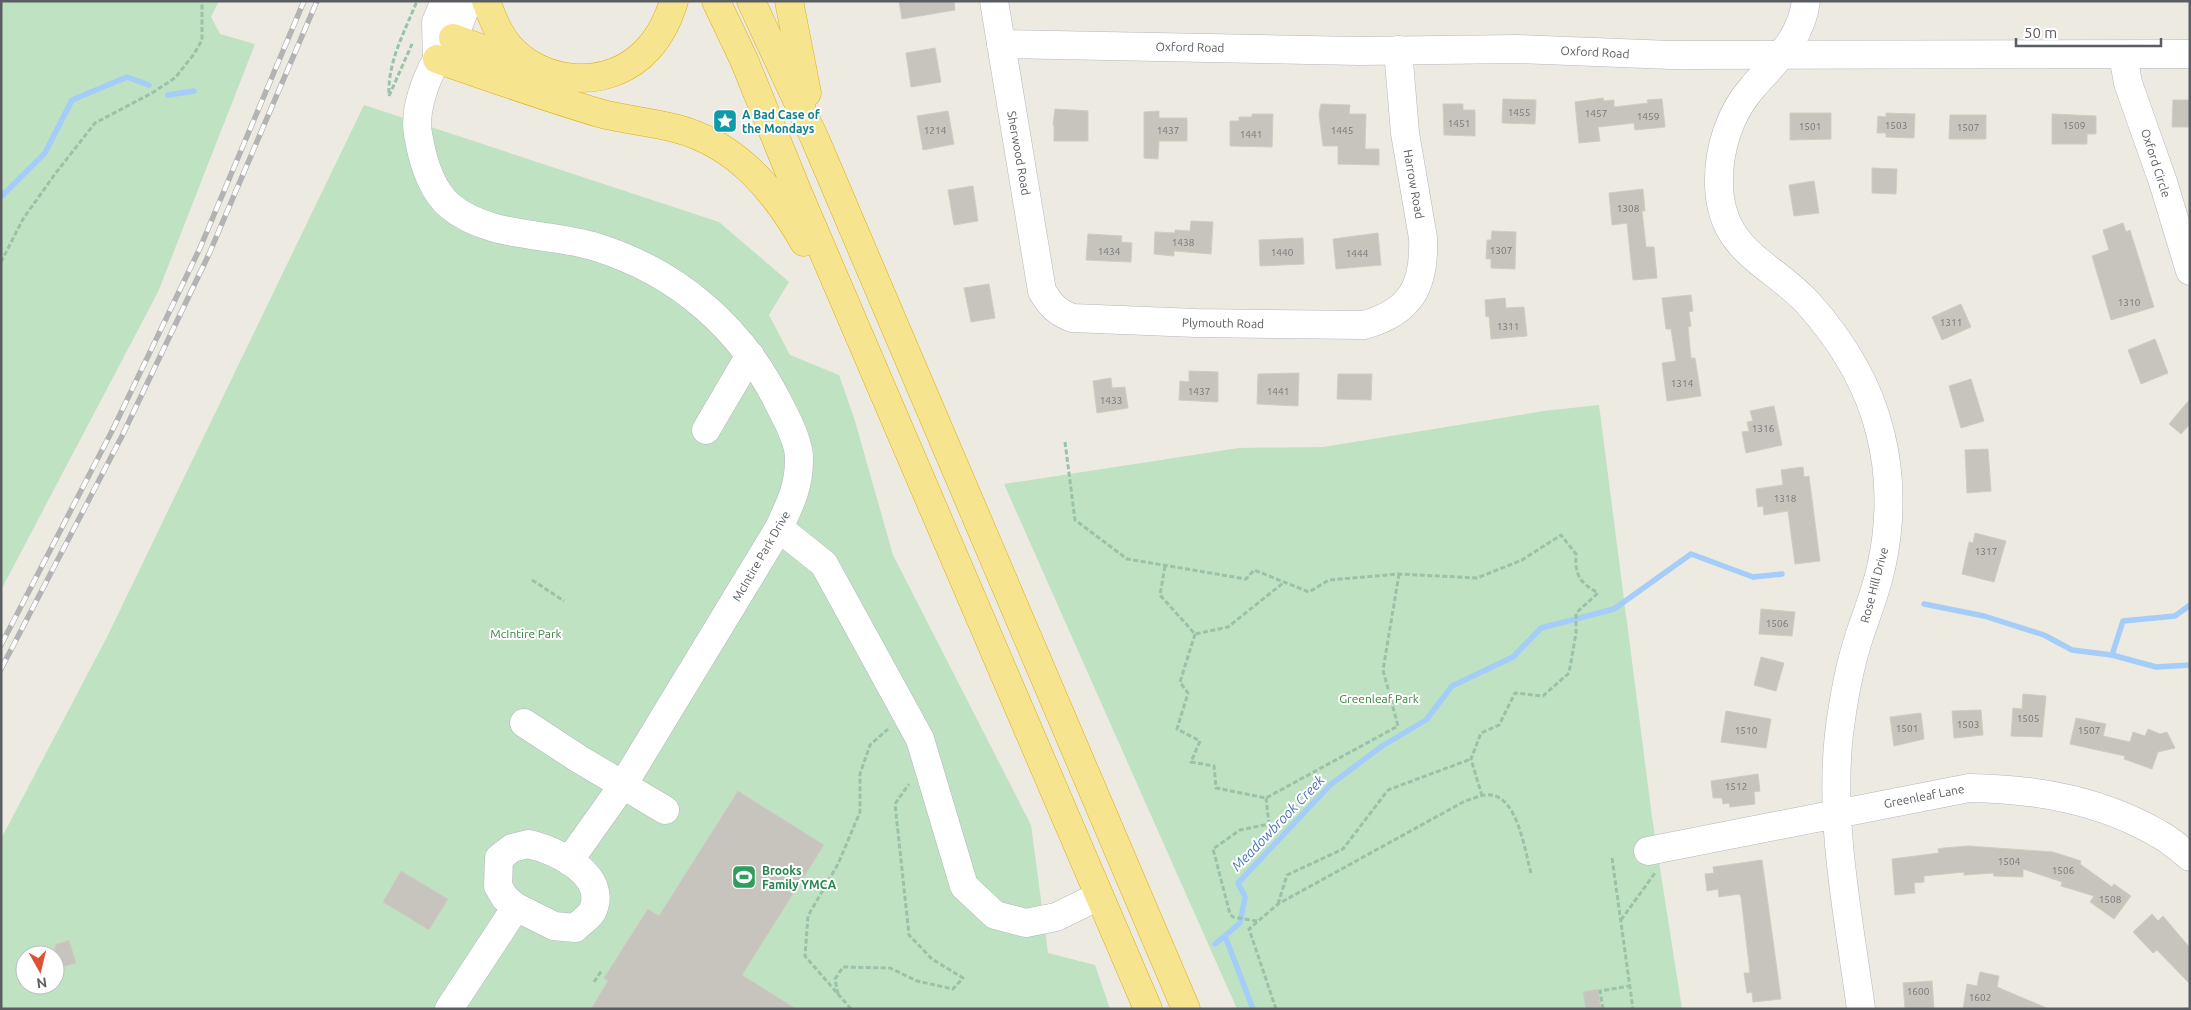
<svg xmlns="http://www.w3.org/2000/svg" width="2191" height="1010" font-family="Ubuntu,sans-serif">
<style>
.green{fill:#bfe2c2;fill-rule:evenodd}
.lines{fill:none;stroke-linecap:round;stroke-linejoin:round}
.stream{stroke:#a4cdf9;stroke-width:5.5}
.building{fill:#c7c4be;stroke:#d0ccc0}
.minor-casing{stroke:#b4b7bb;stroke-width:29}
.highway-casing{stroke:#dfaf0e;stroke-width:29}
.path{stroke:#99c2a8;stroke-width:3;stroke-dasharray:5 2.5;stroke-linecap:butt}
.minor{stroke:#fff;stroke-width:28}
.highway{stroke:#f6e48f;stroke-width:28}
.rail-casing{stroke:#b2b3b3;stroke-width:5.5}
.rail{stroke:#fff;stroke-width:4;stroke-dasharray:11;stroke-linecap:butt}
.labels{text-anchor:middle;dominant-baseline:central;stroke-width:4;stroke-linejoin:round;paint-order:stroke}
.number-label{font-size:10px;fill:#757778}
.street-label{font-size:12px;fill:#5a5d61;stroke:#fff}
.culture-label{font-size:12px;font-weight:bold;fill:#0d838f;stroke:#fff;text-anchor:start}
.park-label{font-size:12px;fill:#3a8143;stroke:#fff}
.leisure-label{font-size:12px;font-weight:bold;fill:#27864d;stroke:#fff;text-anchor:start}
.water-label{font-size:14px;font-style:italic;fill:#4977ba;stroke:#fff}
</style>
<rect width="100%" height="100%" fill="#eceae1"/>
<g class="green">
<path d="M1 1H219L211 17 220 34 255 44 158 292 1 590Z"/>
<path d="M364 105 719 222 789 282 769 315 790 355 839 375 855 421 893 555 1031 825 1048 953 1095 965 1110 1009H1V839L108 635ZM25 955H55V985H25Z"/>
<path d="M1599 405 1652 817 1682 1009H1237L1004 484 1239 448 1323 447 1544 411Z"/>
</g>
<g class="lines">
<g class="stream">
<path d="M168 95 194 91"/>
<path d="M1 197 45 153 72 100 127 77 149 85"/>
<path d="M1924 604 1984 616 2044 635 2072 650 2112 655 2123 621 2175 616 2190 605"/>
<path d="M2112 655 2156 667 2190 665"/>
<path d="M1225 936 1253 1009"/>
<path d="M1215 944 1240 923 1245 897 1238 883 1330 785 1382 746 1426 720 1452 686 1513 657 1541 628 1614 609 1691 554 1753 577 1782 574"/>
</g>
</g>
<g class="building">
<path d="M899 1H954L955 10 902 19Z"/>
<path d="M935 48 941 82 911 87 906 53Z"/>
<path d="M1603 98 1604 101 1614 100V107L1648 103 1647 100 1662 99 1665 127 1635 130 1634 123 1598 127 1600 141 1579 143 1575 102Z"/>
<path d="M1503 99 1536 100 1535 124 1502 123Z"/>
<path d="M2173 100H2190V127H2172Z"/>
<path d="M1321 104 1350 105 1349 114H1366L1365 149H1379V165L1338 164V146H1323L1319 114Z"/>
<path d="M1443 104H1463V110H1475V136L1444 135Z"/>
<path d="M1055 109 1088 111V141H1054V125H1053Z"/>
<path d="M948 111 954 144 923 150 917 116Z"/>
<path d="M1159 111V118H1187V141H1159L1158 159 1144 158V112Z"/>
<path d="M1790 113H1831V139L1790 140Z"/>
<path d="M1886 113 1915 114 1914 138 1886 137V133H1877L1878 116 1886 117Z"/>
<path d="M1252 114H1273L1272 147 1230 146V121H1239V117H1252Z"/>
<path d="M2052 114 2096 116V134H2087V144H2052Z"/>
<path d="M1950 115H1986V139H1949Z"/>
<path d="M1872 168 1897 169 1896 194 1872 193Z"/>
<path d="M1814 181 1819 213 1794 216 1789 185Z"/>
<path d="M973 186 978 221 954 225 948 190Z"/>
<path d="M1643 189 1645 211H1642L1646 247H1654L1657 278 1633 280 1627 223 1612 225 1609 193Z"/>
<path d="M1191 221 1213 222 1211 254 1174 251V256L1154 254 1155 232 1175 233V230L1190 231Z"/>
<path d="M2123 223 2126 232 2130 230 2154 307 2111 320 2092 256 2109 250 2103 230Z"/>
<path d="M1492 231 1516 232 1515 269 1491 268V259H1486L1487 240H1491Z"/>
<path d="M1378 233 1381 265 1336 269 1333 239Z"/>
<path d="M1088 234 1122 236 1121 242 1132 243 1131 262 1086 260Z"/>
<path d="M1303 238 1304 264 1260 266 1259 240Z"/>
<path d="M989 284 995 318 971 322 964 288Z"/>
<path d="M1691 295 1693 311 1689 312 1691 326 1688 327 1691 358H1695L1701 396 1667 401 1662 363 1676 361 1671 329H1666L1662 298Z"/>
<path d="M1505 298 1506 308 1524 307 1527 336 1491 339 1489 316 1486 317 1485 300Z"/>
<path d="M1961 304 1971 327 1942 340 1932 317Z"/>
<path d="M2155 339 2168 373 2141 384 2128 350Z"/>
<path d="M1189 371 1218 372V402L1179 400 1180 381 1189 382Z"/>
<path d="M1299 373 1298 406 1257 404 1258 374Z"/>
<path d="M1338 374H1372L1371 400 1337 399Z"/>
<path d="M1111 378 1112 388 1125 387 1128 408 1097 413 1093 381Z"/>
<path d="M1971 379 1984 421 1961 428 1949 386Z"/>
<path d="M2190 399V424L2181 434 2169 424Z"/>
<path d="M1774 406 1782 445 1746 453 1742 432 1749 431 1747 422 1753 421 1750 411Z"/>
<path d="M1988 449 1991 491 1967 493 1965 450Z"/>
<path d="M1803 467 1804 477 1809 476 1820 561 1795 564 1788 511 1764 515 1763 506 1758 507 1756 489 1783 485 1781 470Z"/>
<path d="M1975 533 2006 541 1994 582 1962 574 1969 542 1973 543Z"/>
<path d="M1761 609 1795 612 1792 636 1759 634Z"/>
<path d="M1761 657 1784 663 1776 691 1754 685Z"/>
<path d="M2023 694 2046 696 2042 737 2011 736 2013 708 2022 709Z"/>
<path d="M1981 710 1983 735 1954 738 1952 711Z"/>
<path d="M1726 711 1771 719 1766 748 1721 742Z"/>
<path d="M1921 713 1924 739 1894 746 1890 717Z"/>
<path d="M2076 718 2106 724 2103 736 2130 742 2133 732 2145 736 2148 729 2160 734 2167 732 2175 748 2158 752 2152 769 2124 759 2125 756 2070 744Z"/>
<path d="M1758 774 1760 791 1754 792 1755 804 1730 807 1729 803 1723 804 1722 798H1713L1711 781Z"/>
<path d="M738 791 824 845 742 975 796 1009H591L608 981 604 978 648 909 659 916Z"/>
<path d="M1968 846 2053 852 2081 861 2080 864 2112 887 2114 884 2131 896 2114 919 2090 902 2094 896 2061 886 2062 882 2023 869V877L1994 876 1993 873 1964 875V872L1924 876V882L1914 883 1915 893 1895 895 1892 859 1939 853 1938 849 1944 848Z"/>
<path d="M1762 860 1781 999 1753 1002 1752 992 1747 993 1744 973H1750L1741 897 1739 894 1719 897 1718 889 1707 891 1705 874 1714 873 1713 867Z"/>
<path d="M401 871 448 899 429 930 383 902Z"/>
<path d="M2152 914 2158 921 2163 916 2190 948V984L2157 950 2153 953 2133 932Z"/>
<path d="M69 940 76 963 55 969V945Z"/>
<path d="M1980 972 1999 976 1997 987 2049 1009H1963L1967 984 1977 986Z"/>
<path d="M1932 981 1934 1009H1905L1903 983Z"/>
<path d="M1598 989 1601 1009H1586L1583 992Z"/>
</g>
<g class="lines">
<defs>
<g id="minor">
<path d="M468 1C463 13 459 25 454 36 449 45 441 52 436 61 425 81 414 111 418 134 422 158 431 190 450 206 490 239 549 232 596 247 679 273 742 328 780 406 787 419 800 445 799 460 799 487 790 504 779 528L623 785 569 861"/>
<path d="M994 1 1042 291C1050 305 1057 312 1072 318L1196 323 1364 325C1411 312 1425 286 1423 238L1405 133 1398 50"/>
<path d="M1806 1C1801 40 1775 61 1752 88 1729 114 1718 151 1719 185 1721 252 1770 262 1808 303 1842 341 1868 383 1880 432 1891 474 1891 521 1882 563 1877 589 1867 613 1859 637 1849 668 1843 702 1839 734 1829 825 1849 919 1861 1009"/>
<path d="M1001 44 1359 51 1518 49 1671 55 2190 54"/>
<path d="M2123 55 2128 83 2163 182 2190 271"/>
<path d="M437 59 436 22 445 1"/>
<path d="M706 430 750 355"/>
<path d="M779 528 824 564 920 739 964 886 995 915 1026 923 1056 917 1099 896"/>
<path d="M524 723 579 759 665 810"/>
<path d="M528 844C557 850 610 876 592 912 588 918 580 923 575 928L554 926 516 907 505 898 498 886 499 858 512 848Z"/>
<path d="M1648 851 1969 788C2036 789 2100 800 2159 834 2170 840 2180 849 2190 857"/>
<path d="M449 1009 516 907"/>
</g>
<g id="highway">
<path d="M486 1C492 17 498 33 509 46 541 83 602 90 641 56 658 41 667 23 674 1"/>
<path d="M716 1 744 60 798 193 1148 1009"/>
<path d="M751 1 815 139 1186 1009"/>
<path d="M789 1 807 93"/>
<path d="M453 38 524 64"/>
<path d="M437 59C491 78 545 97 599 113 625 120 652 122 678 129 737 145 775 191 804 242"/>
</g>
</defs>
<use href="#minor" class="minor-casing"/>
<use href="#highway" class="highway-casing"/>
<g class="path">
<path d="M1 2 2 1"/>
<path d="M389 93C388 61 405 31 417 1"/>
<path d="M389 96 412 44"/>
<path d="M1 262 23 219 55 174 95 123 152 93 175 78 194 54 202 40V1"/>
<path d="M1065 442 1075 520 1127 559 1246 579 1254 570 1309 592 1329 580 1399 574 1477 578 1522 560 1561 535 1576 554C1575 575 1579 582 1598 593L1576 613V633L1569 673 1543 696 1515 693 1499 725 1481 733 1471 759 1482 796"/>
<path d="M1165 566 1160 595 1195 634 1228 627 1283 583"/>
<path d="M532 580 564 601"/>
<path d="M1195 634 1180 682 1188 693 1177 729 1200 741 1191 762 1214 766 1216 788 1266 798 1398 726 1383 670 1399 574"/>
<path d="M1612 858 1633 1009"/>
<path d="M1278 904 1287 875 1343 849 1388 790 1471 759"/>
<path d="M1621 920 1655 873"/>
<path d="M1257 921 1233 917 1230 914 1213 849 1240 830 1269 824 1266 798"/>
<path d="M594 982 602 970"/>
<path d="M838 994 835 979 843 967 890 968 917 981 953 989 963 978 932 959 909 935 895 804 909 784"/>
<path d="M851 1009 805 956 808 916 838 864 860 812V774L870 745 888 729"/>
<path d="M1276 1009 1249 929 1278 904 1465 801C1472 799 1483 794 1491 795 1518 798 1525 852 1531 873"/>
<path d="M1603 1009 1600 991 1630 986"/>
</g>
<use href="#minor" class="minor"/>
<use href="#highway" class="highway"/>
<defs>
<g id="rail">
<path d="M1 645 113 429 200 248 304 1"/>
<path d="M1 669 122 436 209 254 317 1"/>
</g>
</defs>
<use href="#rail" class="rail-casing"/>
<use href="#rail" class="rail"/>
</g>
<defs>
<symbol id="sight-square" viewBox="-11 -11 22 22"><rect x="-9" y="-9" width="18" height="18" rx="4" fill="#0f9aa8" stroke="#fff"/><path d="M0-6L1.8-2.2L6-1.7L2.9 1.2L3.7 5.4L0 3.3L-3.7 5.4L-2.9 1.2L-6-1.7L-1.8-2.2Z" fill="#fff"/></symbol>
<symbol id="stadium-square" viewBox="-11 -11 22 22"><rect x="-9" y="-9" width="18" height="18" rx="4" fill="#2e9e5b" stroke="#fff"/><path d="M0-5a6.5 5 0 1 0 0 10a6.5 5 0 1 0 0-10ZM-3.5-1.8h7v3.6h-7Z" fill="#fff"/></symbol>
</defs>
<g fill-rule="evenodd">
<use href="#sight-square" x="711" y="107" width="28" height="28"/>
<use href="#stadium-square" x="730" y="863" width="28" height="28"/>
</g>
<g class="labels">
<g class="number-label">
<text x="1519" y="112">1455</text>
<text x="1596" y="113">1457</text>
<text x="1648" y="116">1459</text>
<text x="1459" y="123">1451</text>
<text x="1896" y="125">1503</text>
<text x="2074" y="125">1509</text>
<text x="1810" y="126">1501</text>
<text x="1968" y="127">1507</text>
<text x="935" y="130">1214</text>
<text x="1168" y="130">1437</text>
<text x="1342" y="130">1445</text>
<text x="1251" y="134">1441</text>
<text x="1628" y="208">1308</text>
<text x="1183" y="242">1438</text>
<text x="1501" y="250">1307</text>
<text x="1109" y="251">1434</text>
<text x="1282" y="252">1440</text>
<text x="1357" y="253">1444</text>
<text x="2129" y="302">1310</text>
<text x="1951" y="322">1311</text>
<text x="1508" y="326">1311</text>
<text x="1682" y="383">1314</text>
<text x="1199" y="391">1437</text>
<text x="1278" y="391">1441</text>
<text x="1111" y="400">1433</text>
<text x="1763" y="428">1316</text>
<text x="1785" y="498">1318</text>
<text x="1986" y="551">1317</text>
<text x="1777" y="623">1506</text>
<text x="2028" y="718">1505</text>
<text x="1968" y="724">1503</text>
<text x="1907" y="728">1501</text>
<text x="1746" y="730">1510</text>
<text x="2089" y="730">1507</text>
<text x="1736" y="786">1512</text>
<text x="2009" y="861">1504</text>
<text x="2063" y="870">1506</text>
<text x="2110" y="899">1508</text>
<text x="1918" y="991">1600</text>
<text x="1980" y="997">1602</text>
</g>
<g class="street-label">
<text transform="translate(1190 47) rotate(1)">Oxford Road</text>
<text transform="translate(1595 52) rotate(3)">Oxford Road</text>
<text transform="translate(1019 153) rotate(80)">Sherwood Road</text>
<text transform="translate(2156 163) rotate(72)">Oxford Circle</text>
<text transform="translate(1414 184) rotate(80)">Harrow Road</text>
<text transform="translate(1223 323) rotate(1)">Plymouth Road</text>
<text transform="translate(761 556) rotate(-60)">McIntire Park Drive</text>
<text transform="translate(1874 585) rotate(-75)">Rose Hill Drive</text>
<text transform="translate(1924 796) rotate(-11)">Greenleaf Lane</text>
</g>
<g class="culture-label">
<text x="742" y="114">A Bad Case of<tspan x="742" dy="14">the Mondays</tspan></text>
</g>
<g class="park-label">
<text x="526" y="633">McIntire Park</text>
<text x="1379" y="698">Greenleaf Park</text>
</g>
<g class="leisure-label">
<text x="762" y="870">Brooks<tspan x="762" dy="14">Family YMCA</tspan></text>
</g>
<g class="water-label">
<text transform="translate(1278 823) rotate(-46)">Meadowbrook Creek</text>
</g>
</g>
<rect width="2191" height="1010" fill="none" stroke="#5a5d61" stroke-width="5"/>
<g transform="translate(40 970) rotate(172)"><circle r="24" fill="#ffffff" stroke="#bdbec0"/>
<path d="M0-4L9 19L0 12L-9 19Z" fill="#dd5136"/>
<text y="-8" font-size="14" font-weight="bold" text-anchor="middle" fill="#5a5d61">N</text>
</g>
<path d="M2016 38v8h145v-8" fill="none" stroke="#5a5d61" stroke-width="2.5"/>
<text x="2024" y="38" font-size="15" fill="#5a5d61" stroke="#ffffff" stroke-width="4" paint-order="stroke">50 m</text>
</svg>
